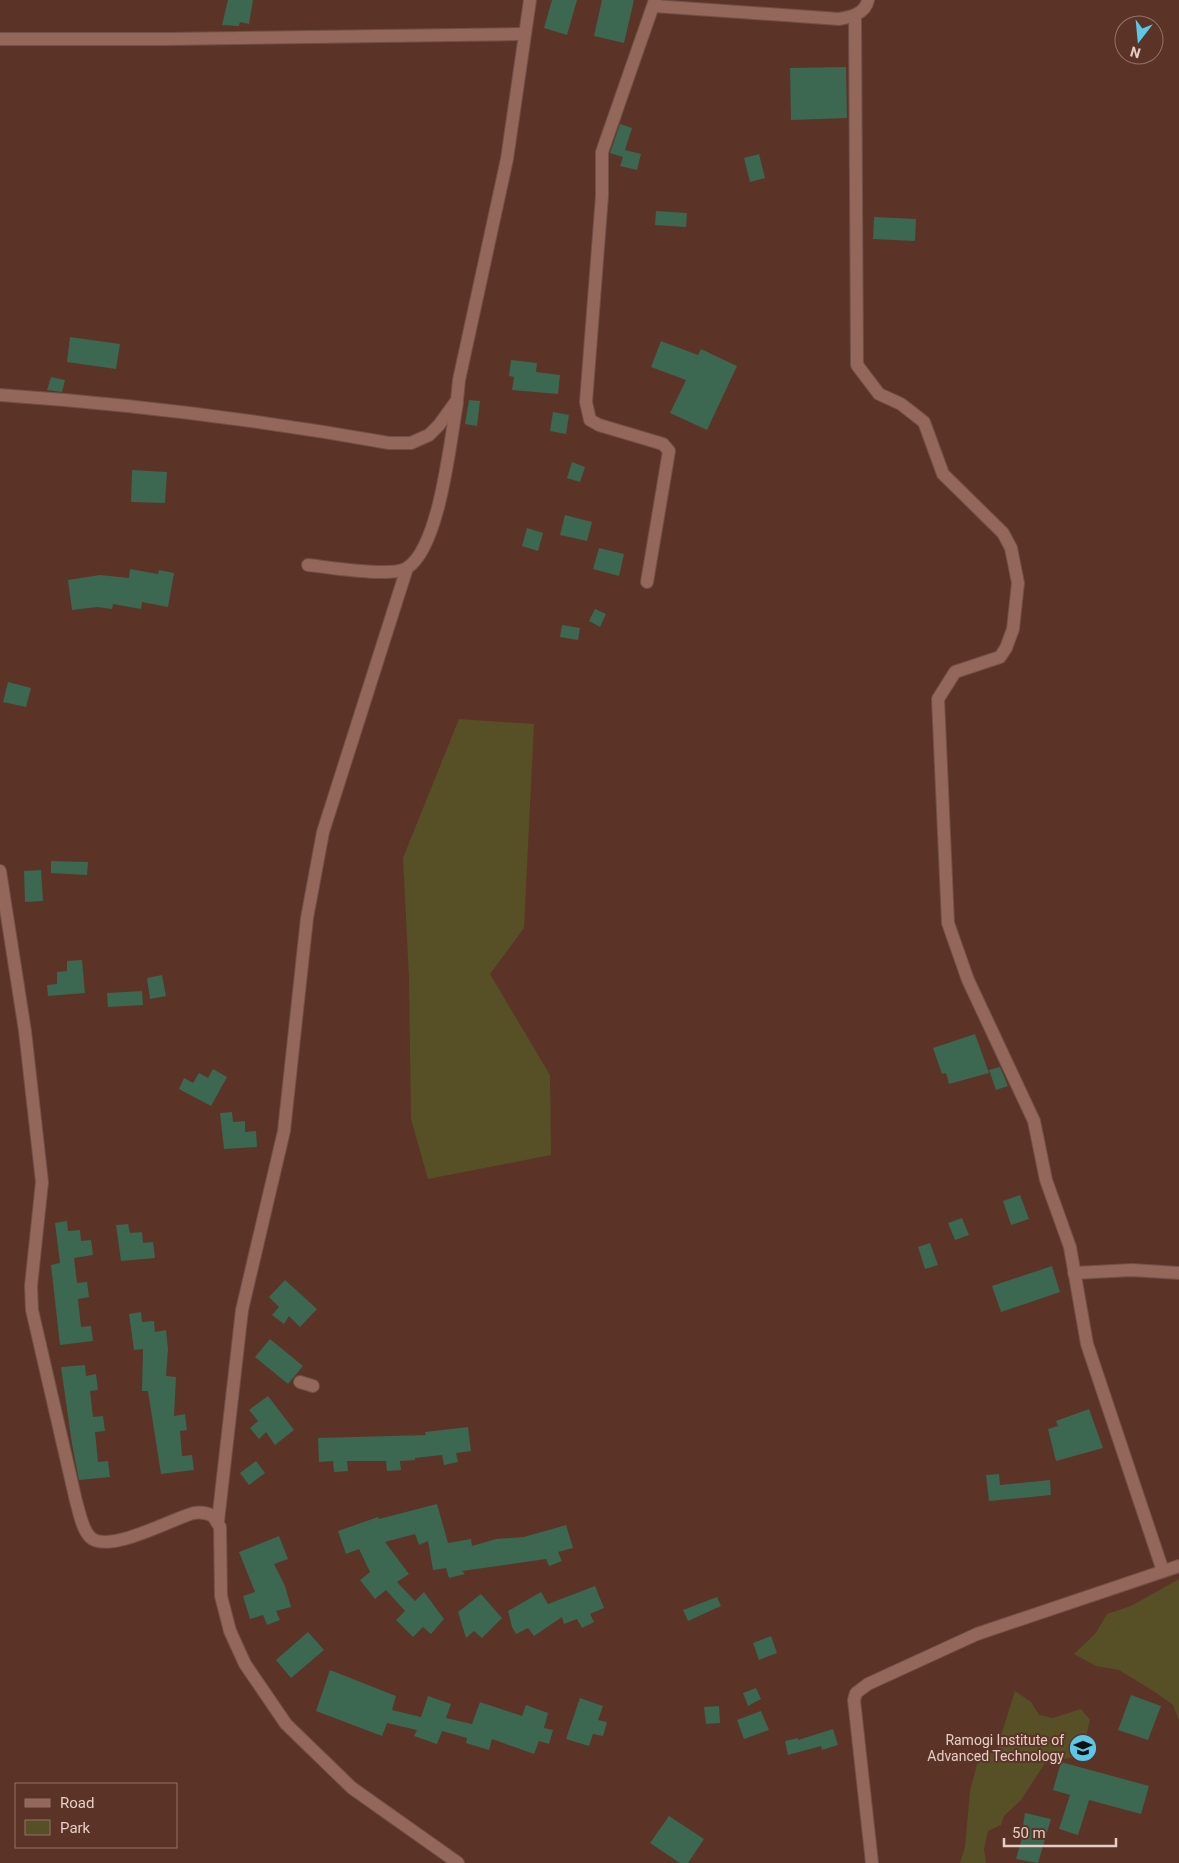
<svg xmlns="http://www.w3.org/2000/svg" width="1179" height="1863" font-family="Roboto,sans-serif">
<style>
.green{fill:#574f26}
.building{fill:#3c6750}
.lines{fill:none;stroke-linecap:round;stroke-linejoin:round}
.minor-casing{stroke:#715045;stroke-width:14}
.minor{stroke:#936759;stroke-width:12}
.labels{text-anchor:middle;dominant-baseline:central;stroke-width:4;stroke-linejoin:round;paint-order:stroke}
.poi-label{font-size:14px;fill:#e6cdc5;stroke:#5b3427;text-anchor:end}
</style>
<rect width="100%" height="100%" fill="#5b3427"/>
<g class="green">
<path d="M459 719 534 724 524 928 490 974 550 1075 551 1155 428 1179 411 1119 409 979 403 858Z"/>
<path d="M1179 1579V1721L1173 1705 1155 1692 1119 1670 1096 1666 1074 1654 1095 1634 1107 1614 1131 1606Z"/>
<path d="M1015 1691 1031 1702 1039 1715 1053 1718 1081 1709 1090 1720 1085 1741 1078 1756 1045 1763 1021 1800 1004 1816 1001 1825 988 1831 984 1849 986 1863H960L965 1847 970 1791 977 1764 997 1748Z"/>
</g>
<g class="building">
<path d="M228 0H253L249 24 240 22 239 26 222 25Z"/>
<path d="M552 0H577L567 35 544 28Z"/>
<path d="M602 0H634L624 43 594 36Z"/>
<path d="M846 67 847 118 791 120 790 68Z"/>
<path d="M620 124 632 128 625 150 641 154 637 170 620 166 623 157 610 153Z"/>
<path d="M759 154 765 178 750 182 744 158Z"/>
<path d="M656 211 687 213 686 227 655 225Z"/>
<path d="M874 217 916 219 915 241 873 239Z"/>
<path d="M70 337 120 344 116 369 67 362Z"/>
<path d="M661 341 698 355 701 349 737 366 707 430 670 413 686 380 651 367Z"/>
<path d="M511 360 537 363 536 372 560 375 558 394 512 390 514 377 509 376Z"/>
<path d="M51 377 65 380 62 392 47 390Z"/>
<path d="M469 400 480 401 477 426 465 424Z"/>
<path d="M553 412 569 415 566 434 550 431Z"/>
<path d="M572 462 585 467 580 482 567 478Z"/>
<path d="M132 470 167 472 165 503 131 502Z"/>
<path d="M565 515 592 522 587 541 560 535Z"/>
<path d="M527 528 543 533 538 551 522 546Z"/>
<path d="M599 548 624 554 619 576 593 569Z"/>
<path d="M130 569 158 574 159 570 174 573 168 607 142 602 141 609 113 604 112 609 97 607 72 610 68 580 100 575 129 578Z"/>
<path d="M595 609 606 614 600 627 589 621Z"/>
<path d="M562 625 580 628 578 640 560 637Z"/>
<path d="M8 682 31 688 26 707 3 702Z"/>
<path d="M51 861 88 862 87 875 51 873Z"/>
<path d="M41 870 43 901 25 902 24 871Z"/>
<path d="M82 960 85 993 48 996 47 985 57 984V972L67 971V961Z"/>
<path d="M162 975 166 996 150 999 147 978Z"/>
<path d="M142 991 143 1005 108 1007 107 993Z"/>
<path d="M975 1034 989 1073 949 1084 946 1073 942 1074 933 1048Z"/>
<path d="M1000 1067 1008 1086 996 1090 989 1070Z"/>
<path d="M213 1069 227 1077 211 1106 179 1089 184 1078 193 1083 199 1073 208 1078Z"/>
<path d="M232 1112 233 1122 245 1121V1132L256 1131 257 1147 224 1149 220 1113Z"/>
<path d="M1020 1195 1029 1219 1011 1225 1003 1201Z"/>
<path d="M962 1218 969 1235 955 1240 948 1223Z"/>
<path d="M67 1221 68 1231 80 1230 81 1241 91 1240 93 1255 74 1258 77 1283 87 1282 89 1297 78 1299 81 1327 91 1326 93 1341 60 1345 51 1265 60 1263 55 1223Z"/>
<path d="M128 1224 130 1233 142 1232 143 1243 153 1242 155 1258 121 1261 116 1225Z"/>
<path d="M930 1243 938 1265 925 1269 918 1247Z"/>
<path d="M1052 1266 1060 1292 1001 1312 992 1286Z"/>
<path d="M285 1280 317 1309 300 1327 289 1316 284 1324 272 1315 279 1307 269 1297Z"/>
<path d="M141 1312 142 1322 154 1321 155 1332 166 1330 168 1349 166 1376 176 1377 174 1416 185 1414 187 1430 180 1431 182 1456 192 1455 194 1470 161 1474 148 1391H142L143 1349 134 1350 129 1314Z"/>
<path d="M270 1339 303 1366 288 1384 255 1357Z"/>
<path d="M85 1365 86 1376 96 1374 98 1390 90 1391 93 1417 103 1416 105 1431 95 1432 98 1462 108 1461 110 1477 79 1480 72 1444 61 1367Z"/>
<path d="M268 1396 294 1430 275 1445 266 1432 259 1439 250 1428 258 1421 249 1410Z"/>
<path d="M1089 1409 1103 1448 1056 1461 1048 1429 1058 1426 1056 1421Z"/>
<path d="M468 1427 471 1451 456 1453 458 1462 444 1465 442 1455 415 1458V1460L400 1461 401 1470 387 1471 386 1461H347L348 1471 334 1472 333 1461 319 1462 318 1438 426 1435 425 1432Z"/>
<path d="M256 1461 265 1473 249 1485 240 1473Z"/>
<path d="M999 1474 1000 1485 1050 1480 1051 1495 989 1501 986 1475Z"/>
<path d="M437 1504 448 1543 471 1539 472 1546 496 1539 524 1537 566 1525 573 1548 558 1552 562 1561 549 1566 546 1559 462 1571 465 1574 449 1578 446 1568 433 1570 428 1541 419 1545 415 1534 385 1542 409 1574 397 1582 415 1601 424 1592 444 1619 431 1634 423 1627 413 1637 396 1620 405 1611 386 1590 375 1599 360 1580 370 1572 359 1549 346 1554 338 1531 378 1517 379 1519Z"/>
<path d="M279 1536 288 1559 274 1564 285 1586 291 1607 276 1611 280 1620 267 1625 263 1615 250 1619 243 1596 255 1592 239 1552Z"/>
<path d="M595 1586 604 1608 590 1614 594 1622 582 1628 577 1619 564 1624 562 1617 534 1636 528 1628 516 1634 512 1627 508 1611 541 1592 548 1604Z"/>
<path d="M481 1594 502 1618 482 1638 474 1631 466 1638 458 1612Z"/>
<path d="M717 1597 721 1606 688 1621 683 1610Z"/>
<path d="M308 1632 324 1650 291 1678 276 1660Z"/>
<path d="M771 1636 777 1653 759 1660 753 1643Z"/>
<path d="M330 1670 396 1696 392 1710 421 1717 428 1696 451 1704 446 1718 472 1724 480 1702 522 1716 526 1705 548 1713 544 1728 553 1730 549 1744 539 1741 534 1754 492 1739 489 1750 466 1743 467 1738 442 1731 437 1744 414 1736 417 1730 387 1723 382 1736 316 1711Z"/>
<path d="M756 1688 761 1699 748 1706 743 1693Z"/>
<path d="M1131 1695 1161 1706 1148 1740 1118 1730Z"/>
<path d="M580 1698 603 1706 598 1720 607 1722 603 1736 593 1734 589 1746 566 1739Z"/>
<path d="M719 1706 720 1723 706 1724 704 1707Z"/>
<path d="M761 1711 769 1730 744 1739 737 1720Z"/>
<path d="M833 1729 838 1745 822 1750 821 1746 788 1755 785 1741 798 1738V1740Z"/>
<path d="M1061 1762 1149 1786 1141 1814 1089 1800 1078 1835 1059 1829 1070 1795 1053 1790Z"/>
<path d="M1025 1813 1051 1819 1038 1863 1016 1859 1025 1827 1023 1826Z"/>
<path d="M669 1816 704 1839 688 1863H680L650 1843Z"/>
</g>
<g class="lines">
<defs>
<g id="minor">
<path d="M654 6 839 19C851 17 865 14 868 0"/>
<path d="M855 16 857 365 879 394 901 404 924 422 943 474 1003 533 1011 548 1018 583 1013 629 1006 648 1000 657 955 672 938 699 948 923 968 980 1034 1121 1046 1180 1070 1247 1087 1344 1163 1571"/>
<path d="M0 39H168L524 34"/>
<path d="M0 395C131 404 260 420 389 443H411L429 435 439 425 457 400 459 380 507 159 530 0"/>
<path d="M308 565C327 567 392 578 407 568 440 547 450 441 457 403"/>
<path d="M647 582 669 451 663 444 599 425 590 420 586 402 602 196V152L655 0"/>
<path d="M0 871 25 1031 42 1182 31 1286 32 1310 76 1501C79 1511 82 1529 90 1537 108 1555 173 1518 194 1513 200 1512 207 1513 213 1516L220 1527 221 1596 230 1631 245 1664 286 1724 352 1788 458 1863"/>
<path d="M1074 1273 1132 1270 1179 1273"/>
<path d="M300 1382 313 1386"/>
<path d="M218 1521 242 1310 284 1131 307 918 323 832 407 568"/>
<path d="M872 1863 854 1700 856 1693 868 1684 977 1634 1179 1566"/>
</g>
</defs>
<use href="#minor" class="minor-casing"/>
<use href="#minor" class="minor"/>
</g>
<defs>
<symbol id="university-disc" viewBox="-11 -11 22 22"><circle r="9.5" fill="#5bc8e7" stroke="#5b3427"/><path d="M0-5L7-2L0 1L-7-2ZM-4 1L0 2.5L4 1V4Q0 6-4 4Z" fill="#111"/></symbol>
</defs>
<g fill-rule="evenodd">
<use href="#university-disc" x="1067" y="1732" width="32" height="32"/>
</g>
<g class="labels">
<g class="poi-label">
<text x="1064" y="1740">Ramogi Institute of<tspan x="1064" dy="16">Advanced Technology</tspan></text>
</g>
</g>
<rect x="15" y="1783" width="162" height="65" fill="#5b3427" stroke="#937166"/>
<rect x="25" y="1799" width="25" height="8" fill="#936759" stroke="#937166"/>
<text x="60" y="1808" font-size="15" fill="#e6cdc5">Road</text>
<rect x="25" y="1820" width="25" height="15" fill="#574f26" stroke="#937166"/>
<text x="60" y="1833" font-size="15" fill="#e6cdc5">Park</text>
<g transform="translate(1139 40) rotate(196)"><circle r="24" fill="#5b3427" stroke="#937166"/>
<path d="M0-4L9 19L0 12L-9 19Z" fill="#5bc8e7"/>
<text y="-8" font-size="14" font-weight="bold" text-anchor="middle" fill="#e6cdc5">N</text>
</g>
<path d="M1004 1838v8h112v-8" fill="none" stroke="#e6cdc5" stroke-width="2.5"/>
<text x="1012" y="1838" font-size="15" fill="#e6cdc5" stroke="#5b3427" stroke-width="4" paint-order="stroke">50 m</text>
</svg>
